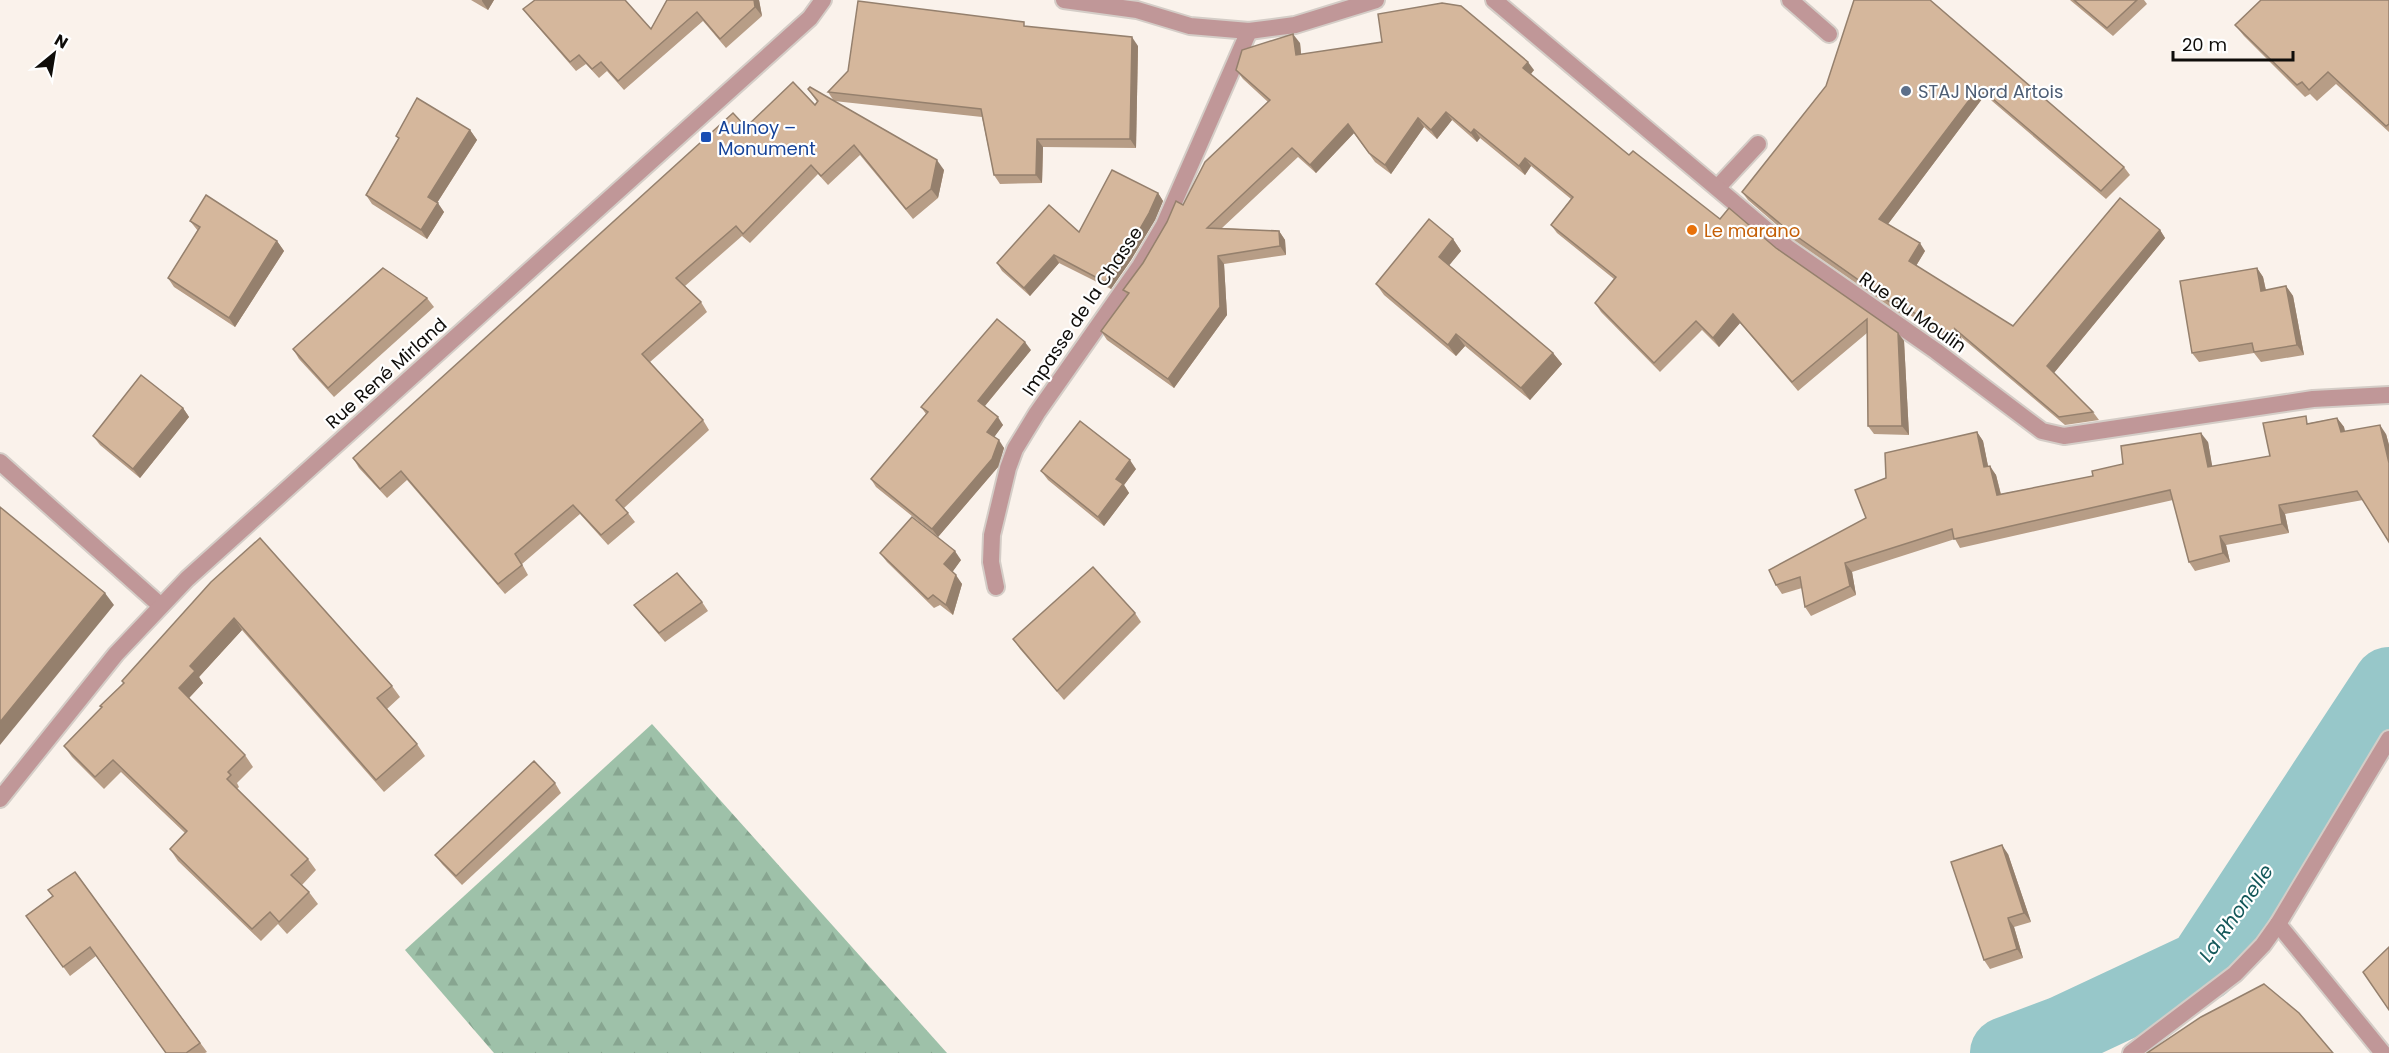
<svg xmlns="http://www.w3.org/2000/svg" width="2389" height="1053" font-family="Poppins,sans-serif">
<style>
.forest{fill:url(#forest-firs)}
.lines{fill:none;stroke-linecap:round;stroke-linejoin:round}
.river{stroke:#97c7c9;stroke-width:72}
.service-casing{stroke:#d4cdc7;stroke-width:20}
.minor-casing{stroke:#d4cdc7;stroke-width:20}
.service{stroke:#c09798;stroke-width:16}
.minor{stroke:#c09798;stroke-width:16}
.wall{fill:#b79d86}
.shaded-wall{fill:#95806d}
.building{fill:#d5b79c;stroke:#95806d;stroke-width:1.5}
.service-dot{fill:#5c6f8a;stroke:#fff;stroke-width:2}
.transit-dot{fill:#1a4fb4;stroke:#fff;stroke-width:2}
.food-dot{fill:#e8710a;stroke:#fff;stroke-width:2}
.labels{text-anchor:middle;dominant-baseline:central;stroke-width:4.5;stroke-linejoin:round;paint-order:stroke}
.service-label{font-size:18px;fill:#4e5e75;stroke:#fff;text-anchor:start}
.transit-label{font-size:18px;fill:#164399;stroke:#fff;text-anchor:start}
.food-label{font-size:18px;fill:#c56008;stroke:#fff;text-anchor:start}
.street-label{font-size:18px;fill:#0f0d0a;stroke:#fff}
.water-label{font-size:20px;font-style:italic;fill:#14585a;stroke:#fff}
</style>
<defs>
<pattern id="forest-firs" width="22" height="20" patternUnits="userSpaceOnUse" patternTransform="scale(1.5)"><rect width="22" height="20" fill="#9ec1a9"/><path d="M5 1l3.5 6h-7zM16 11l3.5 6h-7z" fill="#87a590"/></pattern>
</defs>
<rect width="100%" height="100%" fill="#faf2eb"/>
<path class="forest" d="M652 724 947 1053H494L405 950Z"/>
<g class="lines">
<path class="river" d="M2006 1053 2062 1032 2203 966 2389 683"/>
<defs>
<g id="service">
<path d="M1790 0 1829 34"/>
<path d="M1718 187 1758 144"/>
<path d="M0 462 161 606"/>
</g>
<g id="minor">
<path d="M1064 0 1137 10 1190 26 1249 31 1295 25 1376 0"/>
<path d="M1494 0 1788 248 1936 351 2042 431 2064 436 2313 399 2389 395"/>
<path d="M996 587 991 562 992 535 1008 468 1015 449 1037 413 1140 266 1164 225 1249 31"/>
<path d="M0 799 116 654 187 579 810 18 823 0"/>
<path d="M2278 924 2383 1053"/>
<path d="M2131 1053 2235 974 2263 945 2278 924 2389 739"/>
</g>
</defs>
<use href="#service" class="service-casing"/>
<use href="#minor" class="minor-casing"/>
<use href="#service" class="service"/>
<use href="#minor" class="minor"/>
</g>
<g class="wall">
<path d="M471 0H494L488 10Z"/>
<path d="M667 0H759L762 16 726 48 703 21 624 90 607 71 599 78 586 64 576 71 530 18 523 9 651 29Z"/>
<path d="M1854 0 2124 167 2130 175 2106 199 1985 95 1888 224 1925 251 1916 266 2013 326 2160 230 2165 238 2054 373 2093 412 2099 420 2065 425 1961 337 1963 349 1902 310V315L1794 240 1748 200 1742 192 1826 86Z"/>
<path d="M2070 0H2144L2147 4 2113 36Z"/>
<path d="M2389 0V132L2336 84 2317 101 2310 94 2305 97 2244 36 2235 25Z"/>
<path d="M1027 26 1138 46 1136 148 1043 147 1042 183 1000 184 994 175 982 117 834 101 828 92Z"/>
<path d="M1300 43 1301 54 1534 70 1531 74 1629 155 1720 219 1776 248 1898 333 1904 341 1909 435 1874 434 1868 426 1867 333 1798 391 1740 323 1719 347 1702 330 1660 372 1601 312 1595 303 1614 279 1557 233 1551 225 1571 199 1531 166 1525 175 1480 138 1477 142 1452 120 1437 139 1424 127 1391 174 1375 162 1354 133 1316 173 1298 157 1222 228 1279 231 1285 240 1286 255 1224 264 1227 315 1174 388 1107 340 1101 331 1127 295 1123 290 1183 205 1268 102 1243 79 1236 70Z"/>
<path d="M808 89 944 170 938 198 913 219 860 155 828 185 818 174 750 243 742 236 685 286 701 302 707 312 650 362 703 420 709 430 624 508 635 522 608 545 580 514 522 564 528 575 505 594 407 480 387 498 359 468 353 458 746 127 815 105 817 102Z"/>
<path d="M470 130 477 140 437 203 444 212 427 239 372 204 366 195 399 139 396 136Z"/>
<path d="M1158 193 1163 201 1155 220 1131 260 1111 289 1059 263 1030 296 1002 271 997 263 1079 232Z"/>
<path d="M190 221 277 241 284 251 235 327 174 287 168 278 198 231Z"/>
<path d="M1453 239 1461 251 1449 265 1553 353 1562 364 1530 400 1465 346 1456 356 1384 295 1376 284Z"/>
<path d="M2257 268 2263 277 2266 290 2286 286 2293 296 2304 355 2261 362 2254 353 2199 362 2192 353Z"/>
<path d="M427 298 434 307 334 397 299 359 293 349Z"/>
<path d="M1031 350 985 406 1003 425 994 437 1004 448 998 467 938 537 876 487 871 479 926 414 921 407Z"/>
<path d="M183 408 189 417 140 478 100 445 93 436Z"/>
<path d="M2337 418 2344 427 2345 432 2386 434 2389 445V542L2363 500 2285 514 2289 533 2226 545 2230 562 2195 571 2189 562 2173 500 1960 548 1955 539 1852 572 1856 595 1811 616 1805 607 1802 588 1782 594 1776 585 1866 518 1886 478 1977 432 1983 441 1988 466 1996 475 2001 494 2093 476 2123 464 2208 442 2212 467 2270 456 2310 423Z"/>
<path d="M1136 469 1124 485 1129 493 1104 526 1048 480 1041 471Z"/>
<path d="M880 553 961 560 952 572 962 584 953 615 940 605 934 608 887 562Z"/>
<path d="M211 582 392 686 400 697 387 709 417 744 425 756 384 792 242 630 199 677 203 683 189 698 245 755 253 767 237 783 239 787 237 789 308 859 316 870 302 885 309 892 318 904 287 934 278 924 261 941 178 861 170 849 185 833 121 772 104 789 72 757 64 746 102 708Z"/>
<path d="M702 602 708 611 665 642 641 614 634 605Z"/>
<path d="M1135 613 1141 622 1064 700 1020 649 1013 639Z"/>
<path d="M555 783 561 793 462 885 442 864 435 855Z"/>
<path d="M2008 854 2031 922 2014 927 2023 958 1990 969 1984 960Z"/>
<path d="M75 872 207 1052 205 1053H166L96 956 70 976 26 916 53 896Z"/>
</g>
<g class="shaded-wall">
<path d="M482 0H494L488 10 482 1Z"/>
<path d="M754 0H759L762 16 755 7Z"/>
<path d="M1293 34 1300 43 1302 64 1296 55Z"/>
<path d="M1132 37 1138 46 1136 148 1130 139Z"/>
<path d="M1528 62 1534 70 1529 76 1523 68Z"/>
<path d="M1979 87 1985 95 1885 228 1879 219Z"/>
<path d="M1446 112 1452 120 1437 139 1431 130Z"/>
<path d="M1418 118 1424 127 1391 174 1385 165Z"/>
<path d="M1348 124 1354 133 1316 173 1310 165Z"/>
<path d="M1474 129 1480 138 1477 142 1471 133Z"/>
<path d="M470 130 477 140 435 206 428 197Z"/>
<path d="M1037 139 1043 147 1042 183 1036 175Z"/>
<path d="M1525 158 1531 166 1525 175 1519 166Z"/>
<path d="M937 160 944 170 938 198 931 189Z"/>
<path d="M1158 193 1163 201 1155 220 1131 260 1111 289 1105 282Z"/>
<path d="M438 203 444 212 427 239 421 230Z"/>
<path d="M2160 230 2165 238 2053 374 2047 366Z"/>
<path d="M1279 231 1285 240 1286 255 1280 246Z"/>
<path d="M1453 239 1461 251 1447 268 1439 257Z"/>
<path d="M277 241 284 251 235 327 229 318Z"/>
<path d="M1920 243 1925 251 1914 269 1909 261Z"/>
<path d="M1054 255 1059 263 1030 296 1024 288Z"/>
<path d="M1218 256 1224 264 1227 315 1174 388 1168 379Z"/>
<path d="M2257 268 2263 277 2268 301 2261 291Z"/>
<path d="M2286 286 2293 296 2304 355 2297 345Z"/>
<path d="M1896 301 1902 310V315L1897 307Z"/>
<path d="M1733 314 1740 323 1719 347 1713 338Z"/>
<path d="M1955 329 1961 337 1963 349 1958 341Z"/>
<path d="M1898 333 1904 341 1909 435 1902 426Z"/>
<path d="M1456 334 1465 346 1456 356 1448 345Z"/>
<path d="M1025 342 1031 350 983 408 978 401Z"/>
<path d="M1553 353 1562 364 1530 400 1521 388Z"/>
<path d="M183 408 189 417 140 478 133 469Z"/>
<path d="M998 417 1003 425 992 440 987 432Z"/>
<path d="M2337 418 2344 427 2347 441 2341 432Z"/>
<path d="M2380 425 2386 434 2389 445V463Z"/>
<path d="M1977 432 1983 441 1990 476 1984 467Z"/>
<path d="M2201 433 2208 442 2214 476 2208 467Z"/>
<path d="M999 440 1004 448 998 467 938 537 932 529Z"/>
<path d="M1130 460 1136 469 1124 485 1129 493 1104 526 1098 517 1116 479Z"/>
<path d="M1990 466 1996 475 2003 504 1997 495Z"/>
<path d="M2279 505 2285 514 2289 533 2282 524Z"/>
<path d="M2220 536 2226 545 2230 562 2223 553Z"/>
<path d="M955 551 961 560 951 574 944 564Z"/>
<path d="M1845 563 1852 572 1856 595 1850 586Z"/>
<path d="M956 575 962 584 953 615 946 605Z"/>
<path d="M105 593 114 605 0 745V722Z"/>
<path d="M234 618 242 630 199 677 203 683 188 699 179 688 190 666Z"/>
<path d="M2002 845 2008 854 2031 922 2024 913Z"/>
<path d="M2008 918 2014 927 2023 958 2017 949Z"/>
</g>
<g class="building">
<path d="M535 0H625L651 29 667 0H754L755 7 720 39 697 12 618 81 601 62 592 69 579 55 570 62 523 9Z"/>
<path d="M1854 0H1930L2124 167 2101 191 1979 87 1879 219 1920 243 1909 261 2013 326 2120 198 2160 230 2047 366 2093 412 2059 417 1955 329 1958 341 1896 301 1897 307 1789 231 1742 192 1826 86Z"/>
<path d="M2074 0H2137L2107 28Z"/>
<path d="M2261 0H2389V124L2386 126 2328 72 2309 90 2302 82 2297 85 2235 25Z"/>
<path d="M858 1 1024 22V26L1132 37 1130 139H1037L1036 175H994L981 109 828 92 848 71Z"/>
<path d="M1442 3 1461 6 1528 62 1523 68 1629 155 1633 151 1720 219 1729 208 1776 248 1898 333 1902 426H1868L1867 319 1792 382 1733 314 1713 338 1696 321 1654 363 1595 303 1616 277 1551 225 1573 197 1525 158 1519 166 1474 129 1471 133 1446 112 1431 130 1418 118 1385 165 1369 153 1348 124 1310 165 1292 148 1207 228 1279 231 1280 246 1218 256 1220 307 1168 379 1101 331 1129 293 1123 290 1143 263 1167 222 1176 201 1183 205 1205 162 1270 100 1236 70 1242 50 1293 34 1296 55 1382 42 1378 14Z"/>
<path d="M793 82 815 105 818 101 808 89 810 87 937 160 931 189 906 209 854 145 821 176 811 165 743 234 736 226 676 278 701 302 642 354 703 420 616 500 628 513 601 535 573 505 515 554 522 565 498 584 401 471 380 489 353 458 733 113 746 127Z"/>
<path d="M417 98 470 130 428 197 438 203 421 230 366 195 399 138 396 136Z"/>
<path d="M1112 170 1158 193 1149 213 1126 253 1105 282 1054 255 1024 288 997 263 1049 205 1079 232Z"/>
<path d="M206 195 277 241 229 318 168 278 200 227 190 221Z"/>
<path d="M1429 219 1453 239 1439 257 1553 353 1521 388 1456 334 1448 345 1376 284Z"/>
<path d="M383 268 427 298 328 388 293 349Z"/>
<path d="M2257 268 2261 291 2286 286 2297 345 2254 352 2252 343 2192 353 2180 281Z"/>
<path d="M997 319 1025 342 978 401 998 417 987 432 999 440 992 459 932 529 871 479 928 412 921 407Z"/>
<path d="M141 375 183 408 133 469 93 436Z"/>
<path d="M2306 416 2307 424 2337 418 2341 432 2380 425 2389 463V542L2357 491 2279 505 2282 524 2220 536 2223 553 2189 562 2170 490 1954 539 1952 529 1845 563 1850 586 1805 607 1800 577 1776 585 1769 570 1866 518 1855 490 1886 478 1885 453 1977 432 1984 467 1990 466 1997 495 2093 476 2092 471 2123 464 2121 446 2201 433 2208 467 2270 456 2263 423Z"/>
<path d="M1080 421 1130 460 1116 479 1123 484 1098 517 1041 471Z"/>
<path d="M0 507 105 593 0 722Z"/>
<path d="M912 517 955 551 944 564 956 575 946 605 933 595 928 599 880 553Z"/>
<path d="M260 538 392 686 377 698 417 744 376 780 234 618 190 666 195 671 179 688 245 755 228 772 231 775 227 779 308 859 291 875 309 892 279 922 270 912 252 929 170 849 187 831 113 760 95 777 64 746 102 707 100 706 124 683 122 681 211 582Z"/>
<path d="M1093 567 1135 613 1057 691 1013 639Z"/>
<path d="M677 573 702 602 659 633 634 605Z"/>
<path d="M534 761 555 783 456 876 435 855Z"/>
<path d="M2002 845 2024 913 2008 918 2017 949 1984 960 1951 862Z"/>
<path d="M75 872 200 1043 186 1053H166L90 947 63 967 26 916 53 896 48 890Z"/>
<path d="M2389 947V1010L2363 972Z"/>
<path d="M2264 984 2299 1013 2333 1053H2147L2201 1017Z"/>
</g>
<circle class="service-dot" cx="1906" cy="91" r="6"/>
<rect class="transit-dot" x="700" y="131" width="12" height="12" rx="3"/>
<circle class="food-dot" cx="1692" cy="230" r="6"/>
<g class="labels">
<g class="service-label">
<text x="1918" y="91">STAJ Nord Artois</text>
</g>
<g class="transit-label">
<text x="718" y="127">Aulnoy –<tspan x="718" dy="21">Monument</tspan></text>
</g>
<g class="food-label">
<text x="1704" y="230">Le marano</text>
</g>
<g class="street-label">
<text transform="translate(1082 311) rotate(-56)">Impasse de la Chasse</text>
<text transform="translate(1913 312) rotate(35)">Rue du Moulin</text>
<text transform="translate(386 373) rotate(-42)">Rue René Mirland</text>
</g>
<g class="water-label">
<text transform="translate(2236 913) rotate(-55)">La Rhonelle</text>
</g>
</g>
<g transform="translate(54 54) rotate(30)" stroke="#ffffff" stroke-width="4.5" paint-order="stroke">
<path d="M0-4.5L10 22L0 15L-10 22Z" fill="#0f0d0a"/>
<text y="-9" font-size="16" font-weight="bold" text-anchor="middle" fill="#0f0d0a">N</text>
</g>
<path d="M2173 51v9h120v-9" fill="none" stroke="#0f0d0a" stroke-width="3"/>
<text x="2182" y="51" font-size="18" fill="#0f0d0a" stroke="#ffffff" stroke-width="4.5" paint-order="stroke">20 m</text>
</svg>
